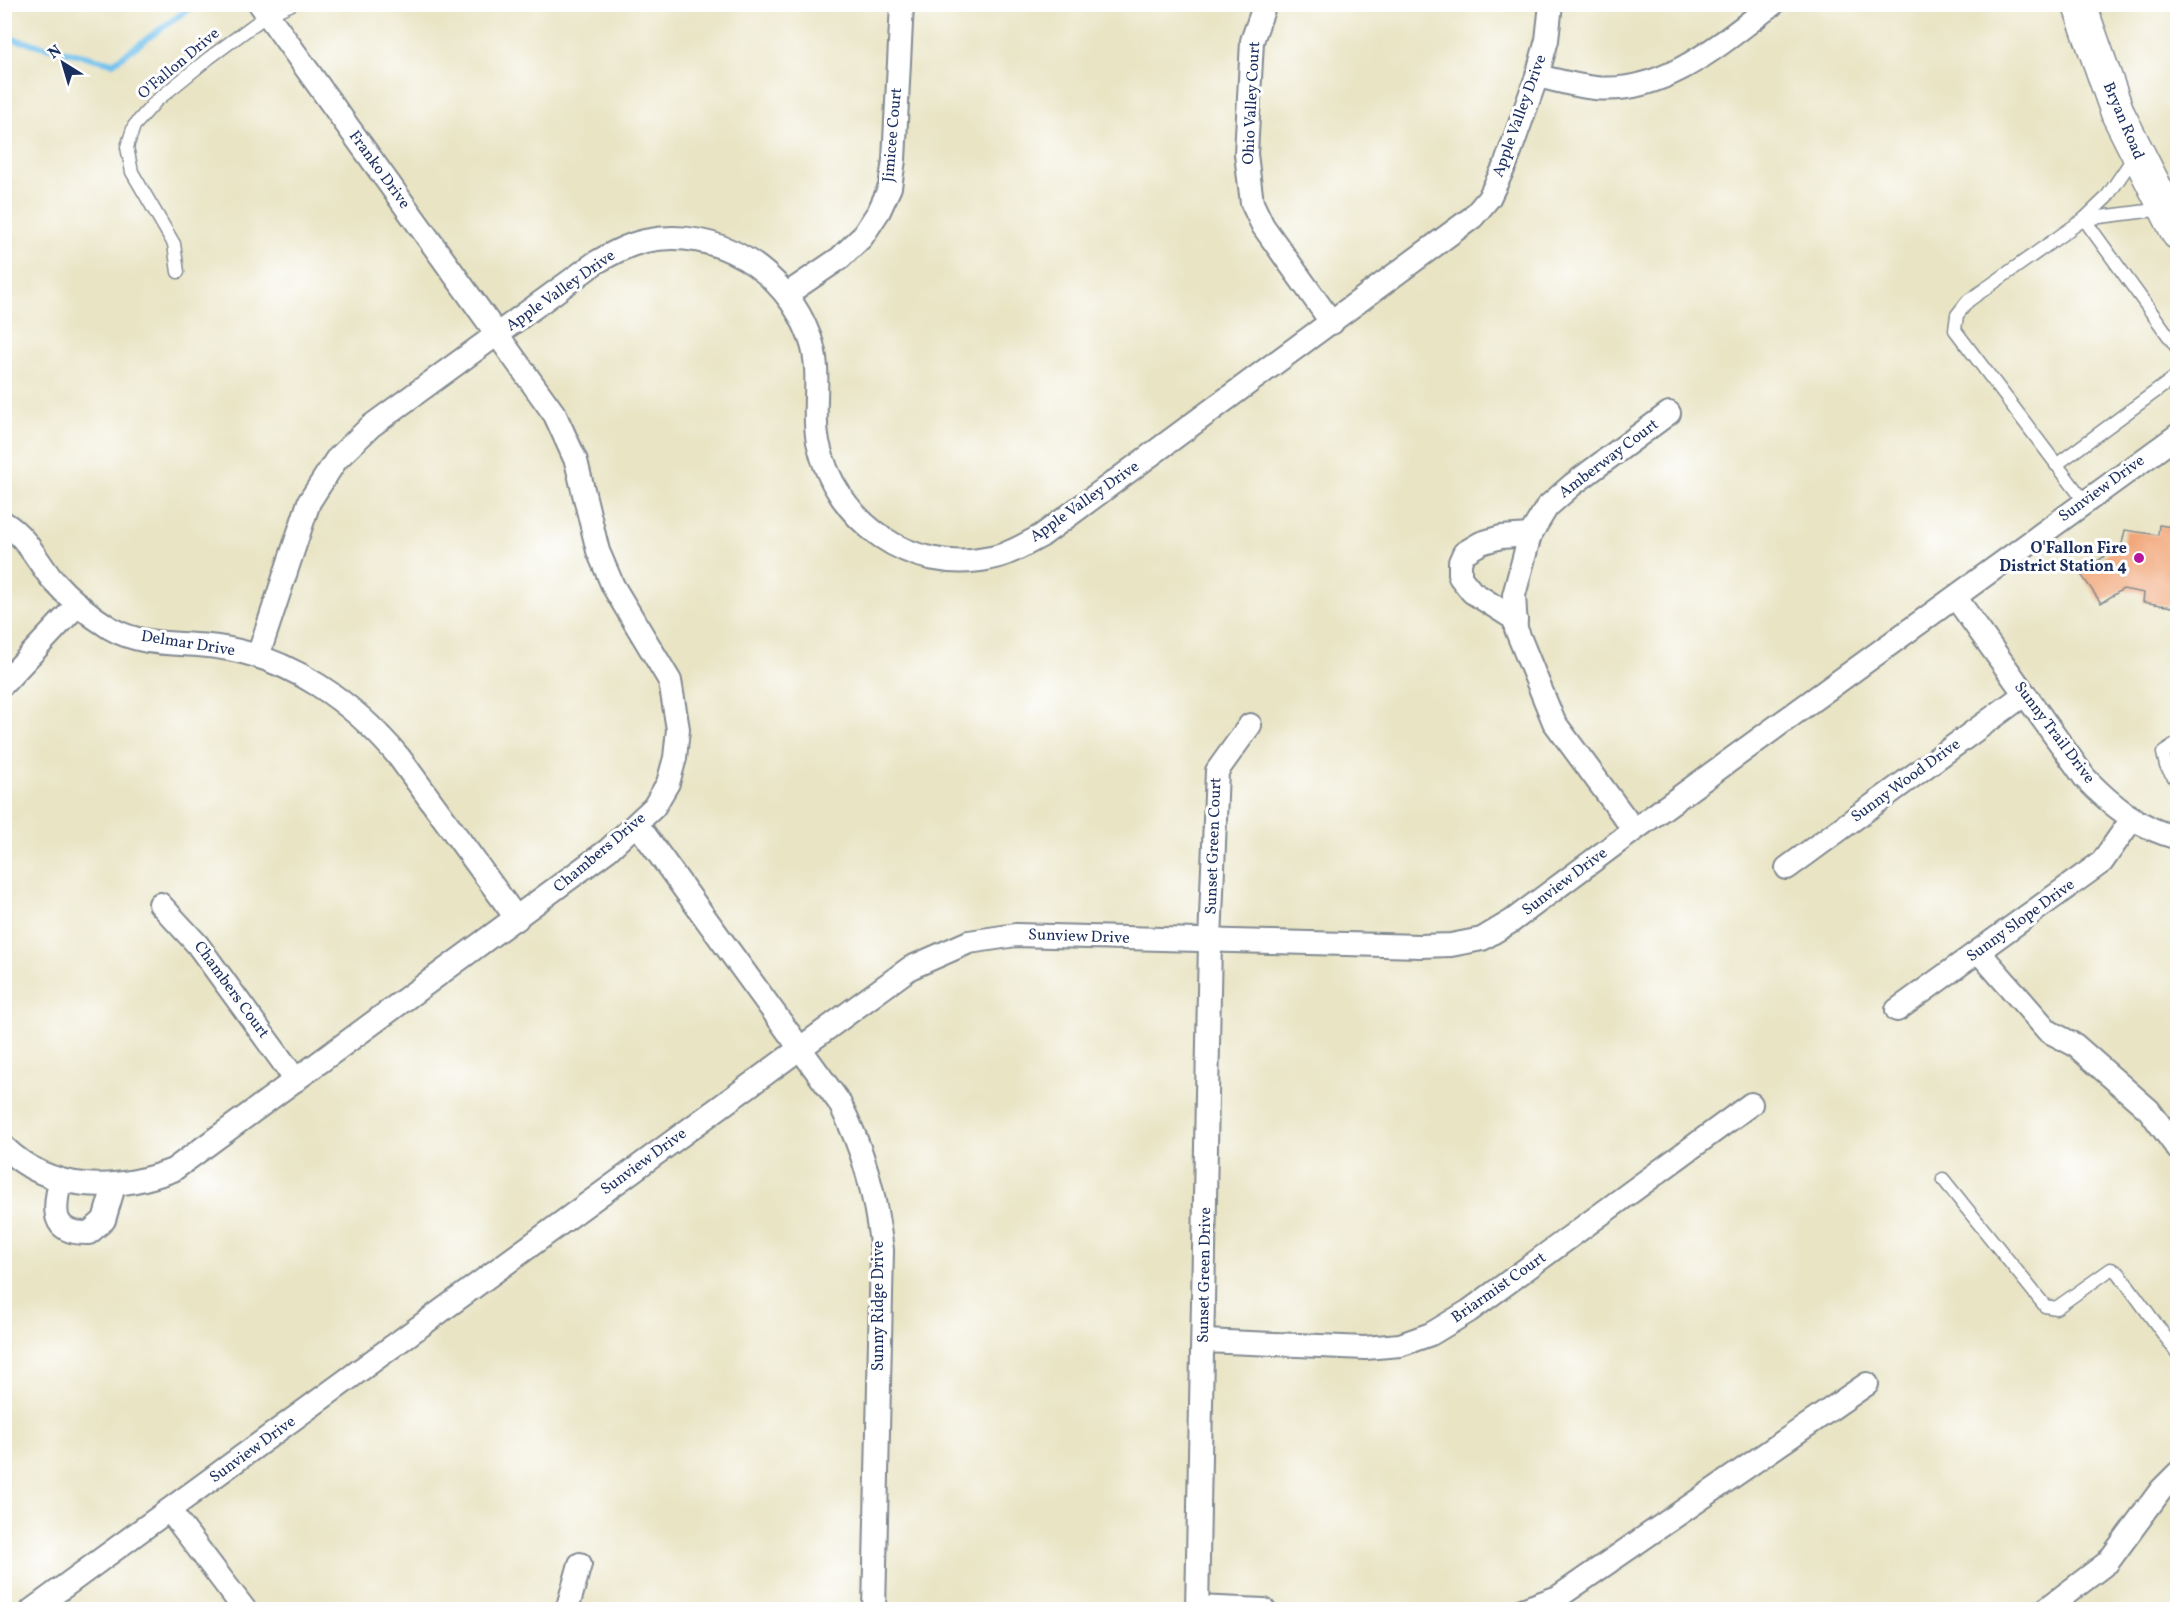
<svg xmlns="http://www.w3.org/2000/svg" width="2182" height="1614" font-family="Vollkorn,serif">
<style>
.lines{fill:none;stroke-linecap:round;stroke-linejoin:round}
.stream{stroke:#72c1ed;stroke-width:6}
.building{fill:#f1a577}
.lane-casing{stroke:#828a91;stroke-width:15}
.street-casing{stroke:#828a91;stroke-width:26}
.primary-casing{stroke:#828a91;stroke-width:36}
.lane{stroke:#fff;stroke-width:12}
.street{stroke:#fff;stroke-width:22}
.primary{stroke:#fff;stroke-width:33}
.poi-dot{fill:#b5179e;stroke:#fff;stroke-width:2}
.labels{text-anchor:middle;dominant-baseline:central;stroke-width:6;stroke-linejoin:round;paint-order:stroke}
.street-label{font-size:16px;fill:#1b2f5e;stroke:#fff}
.poi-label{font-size:16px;font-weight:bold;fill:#1b2f5e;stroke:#fff;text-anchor:end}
</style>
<rect width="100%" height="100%" fill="#fff"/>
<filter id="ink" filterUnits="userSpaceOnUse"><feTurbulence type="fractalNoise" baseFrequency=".0167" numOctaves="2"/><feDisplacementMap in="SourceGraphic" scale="12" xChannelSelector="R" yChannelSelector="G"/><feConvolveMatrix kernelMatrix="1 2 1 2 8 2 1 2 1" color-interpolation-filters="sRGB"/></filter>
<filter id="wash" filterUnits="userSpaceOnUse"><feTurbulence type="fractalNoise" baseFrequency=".008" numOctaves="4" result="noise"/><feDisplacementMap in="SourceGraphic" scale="24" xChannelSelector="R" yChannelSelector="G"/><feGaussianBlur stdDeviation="1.35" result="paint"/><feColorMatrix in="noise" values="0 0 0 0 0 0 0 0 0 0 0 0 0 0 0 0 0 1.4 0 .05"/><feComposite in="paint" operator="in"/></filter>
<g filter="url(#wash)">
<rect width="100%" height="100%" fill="#e9e4c4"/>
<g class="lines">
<path class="stream" d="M4 37 113 63 190 8"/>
</g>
<g id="blocks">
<path class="building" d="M2159 525 2178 528V608L2143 602 2144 593 2123 589 2101 603 2080 573 2122 544 2125 530 2158 535Z"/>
</g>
</g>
<g filter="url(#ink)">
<use href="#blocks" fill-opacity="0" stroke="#828a91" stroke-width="1.5"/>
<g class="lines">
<defs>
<g id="lane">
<path d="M2084 219 2106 198 2136 154"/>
<path d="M2084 219 2163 209"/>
<path d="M178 272 174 244 132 172 127 147 134 126 156 101 209 58 267 15 292 4"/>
<path d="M2056 465 2178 375"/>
<path d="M2085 502 1955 330 1957 315 1968 301 2084 219 2178 349"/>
<path d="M2178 743 2163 753 2166 766 2178 783"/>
<path d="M1943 1179 2045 1306 2056 1308 2111 1269 2118 1272 2178 1354"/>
</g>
<g id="street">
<path d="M1265 4 1252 41 1246 154 1252 203 1263 226 1332 323"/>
<path d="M1537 76C1556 80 1576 86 1595 88 1664 95 1722 43 1773 4"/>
<path d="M787 294 840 258 862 237 879 211 890 187 894 160 902 4"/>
<path d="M4 523C26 536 36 559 51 578 67 596 89 615 110 628 142 647 181 642 217 647 290 657 353 702 399 757L517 919"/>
<path d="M1956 598 2085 778C2112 806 2139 828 2178 838"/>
<path d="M1516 620 1472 592 1460 577V562L1464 553 1481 543 1501 537 1530 535"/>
<path d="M258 656 309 502 336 460 371 426 595 263C611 254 627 245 645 241 717 226 786 271 810 338 823 373 811 408 818 442 835 521 910 576 991 558 1008 555 1026 544 1041 536L1473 217 1489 198 1506 163 1537 76 1547 40 1551 4"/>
<path d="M4 683 78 604"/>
<path d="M637 824 839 1102C865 1152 875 1195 882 1250L874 1610"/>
<path d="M1634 830 1554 722 1516 629 1514 595 1530 535 1547 507 1572 485 1669 413"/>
<path d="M1787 868 2025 694"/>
<path d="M160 904 197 944 296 1080"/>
<path d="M1979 952 2048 1031 2075 1045 2149 1110 2178 1149"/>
<path d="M1897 1010 2102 862 2132 819"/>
<path d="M4 1147C51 1193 115 1192 173 1170L608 850 654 807 668 783 675 758 678 729 670 681 613 586 598 551 576 461 555 415 260 4"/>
<path d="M60 1181C54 1210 50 1234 89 1233L104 1220 114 1186"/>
<path d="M1204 1341 1365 1348 1400 1345 1431 1334 1469 1311 1751 1104"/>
<path d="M170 1511 245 1610"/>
<path d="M1197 1607 1264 1610"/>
<path d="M32 1610 910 968 969 942 1016 935 1420 946 1451 945 1482 939 1512 921 1634 830 2178 435"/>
<path d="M567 1610 580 1564"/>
<path d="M1197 1610 1210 941 1217 771 1250 725"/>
<path d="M1522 1610 1558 1597 1867 1384"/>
<path d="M2045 1610 2108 1562 2161 1490 2178 1473"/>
</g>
<path id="primary" d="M2079 4 2118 114 2178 233"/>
</defs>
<use href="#lane" class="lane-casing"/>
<use href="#street" class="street-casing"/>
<use href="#primary" class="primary-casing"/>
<use href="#lane" class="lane"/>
<use href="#street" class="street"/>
<use href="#primary" class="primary"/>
</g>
</g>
<circle class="poi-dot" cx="2139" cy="558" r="6"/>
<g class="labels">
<g class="street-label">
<text transform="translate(179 64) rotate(-40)">O'Fallon Drive</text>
<text transform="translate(1252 103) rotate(-87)">Ohio Valley Court</text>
<text transform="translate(1520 116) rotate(-70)">Apple Valley Drive</text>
<text transform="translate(2123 121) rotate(67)">Bryan Road</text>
<text transform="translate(893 135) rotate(-85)">Jimicee Court</text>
<text transform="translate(379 170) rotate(54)">Franko Drive</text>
<text transform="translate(561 291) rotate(-35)">Apple Valley Drive</text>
<text transform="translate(1609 459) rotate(-37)">Amberway Court</text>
<text transform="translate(2102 489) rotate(-36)">Sunview Drive</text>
<text transform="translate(1085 502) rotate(-35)">Apple Valley Drive</text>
<text transform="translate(188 644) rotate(9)">Delmar Drive</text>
<text transform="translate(2054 733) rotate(53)">Sunny Trail Drive</text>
<text transform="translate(1906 781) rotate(-36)">Sunny Wood Drive</text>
<text transform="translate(1214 846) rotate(-88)">Sunset Green Court</text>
<text transform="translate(600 853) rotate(-40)">Chambers Drive</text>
<text transform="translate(1565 882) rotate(-37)">Sunview Drive</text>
<text transform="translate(2021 921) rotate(-36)">Sunny Slope Drive</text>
<text transform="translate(1079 937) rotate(2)">Sunview Drive</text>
<text transform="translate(231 990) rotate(54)">Chambers Court</text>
<text transform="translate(644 1162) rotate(-36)">Sunview Drive</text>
<text transform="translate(1205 1275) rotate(-89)">Sunset Green Drive</text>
<text transform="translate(1499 1288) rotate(-35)">Briarmist Court</text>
<text transform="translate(879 1306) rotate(-90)">Sunny Ridge Drive</text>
<text transform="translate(253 1450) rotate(-36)">Sunview Drive</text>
</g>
<g class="poi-label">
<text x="2127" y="549">O'Fallon Fire<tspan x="2127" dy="18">District Station 4</tspan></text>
</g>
</g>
<rect width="2182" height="1614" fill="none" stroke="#fff" stroke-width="24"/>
<g transform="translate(63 63) rotate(323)" stroke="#ffffff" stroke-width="4.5" paint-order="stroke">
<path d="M0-4.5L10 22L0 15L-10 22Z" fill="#1b2f5e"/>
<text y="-9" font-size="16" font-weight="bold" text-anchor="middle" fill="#1b2f5e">N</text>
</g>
</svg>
